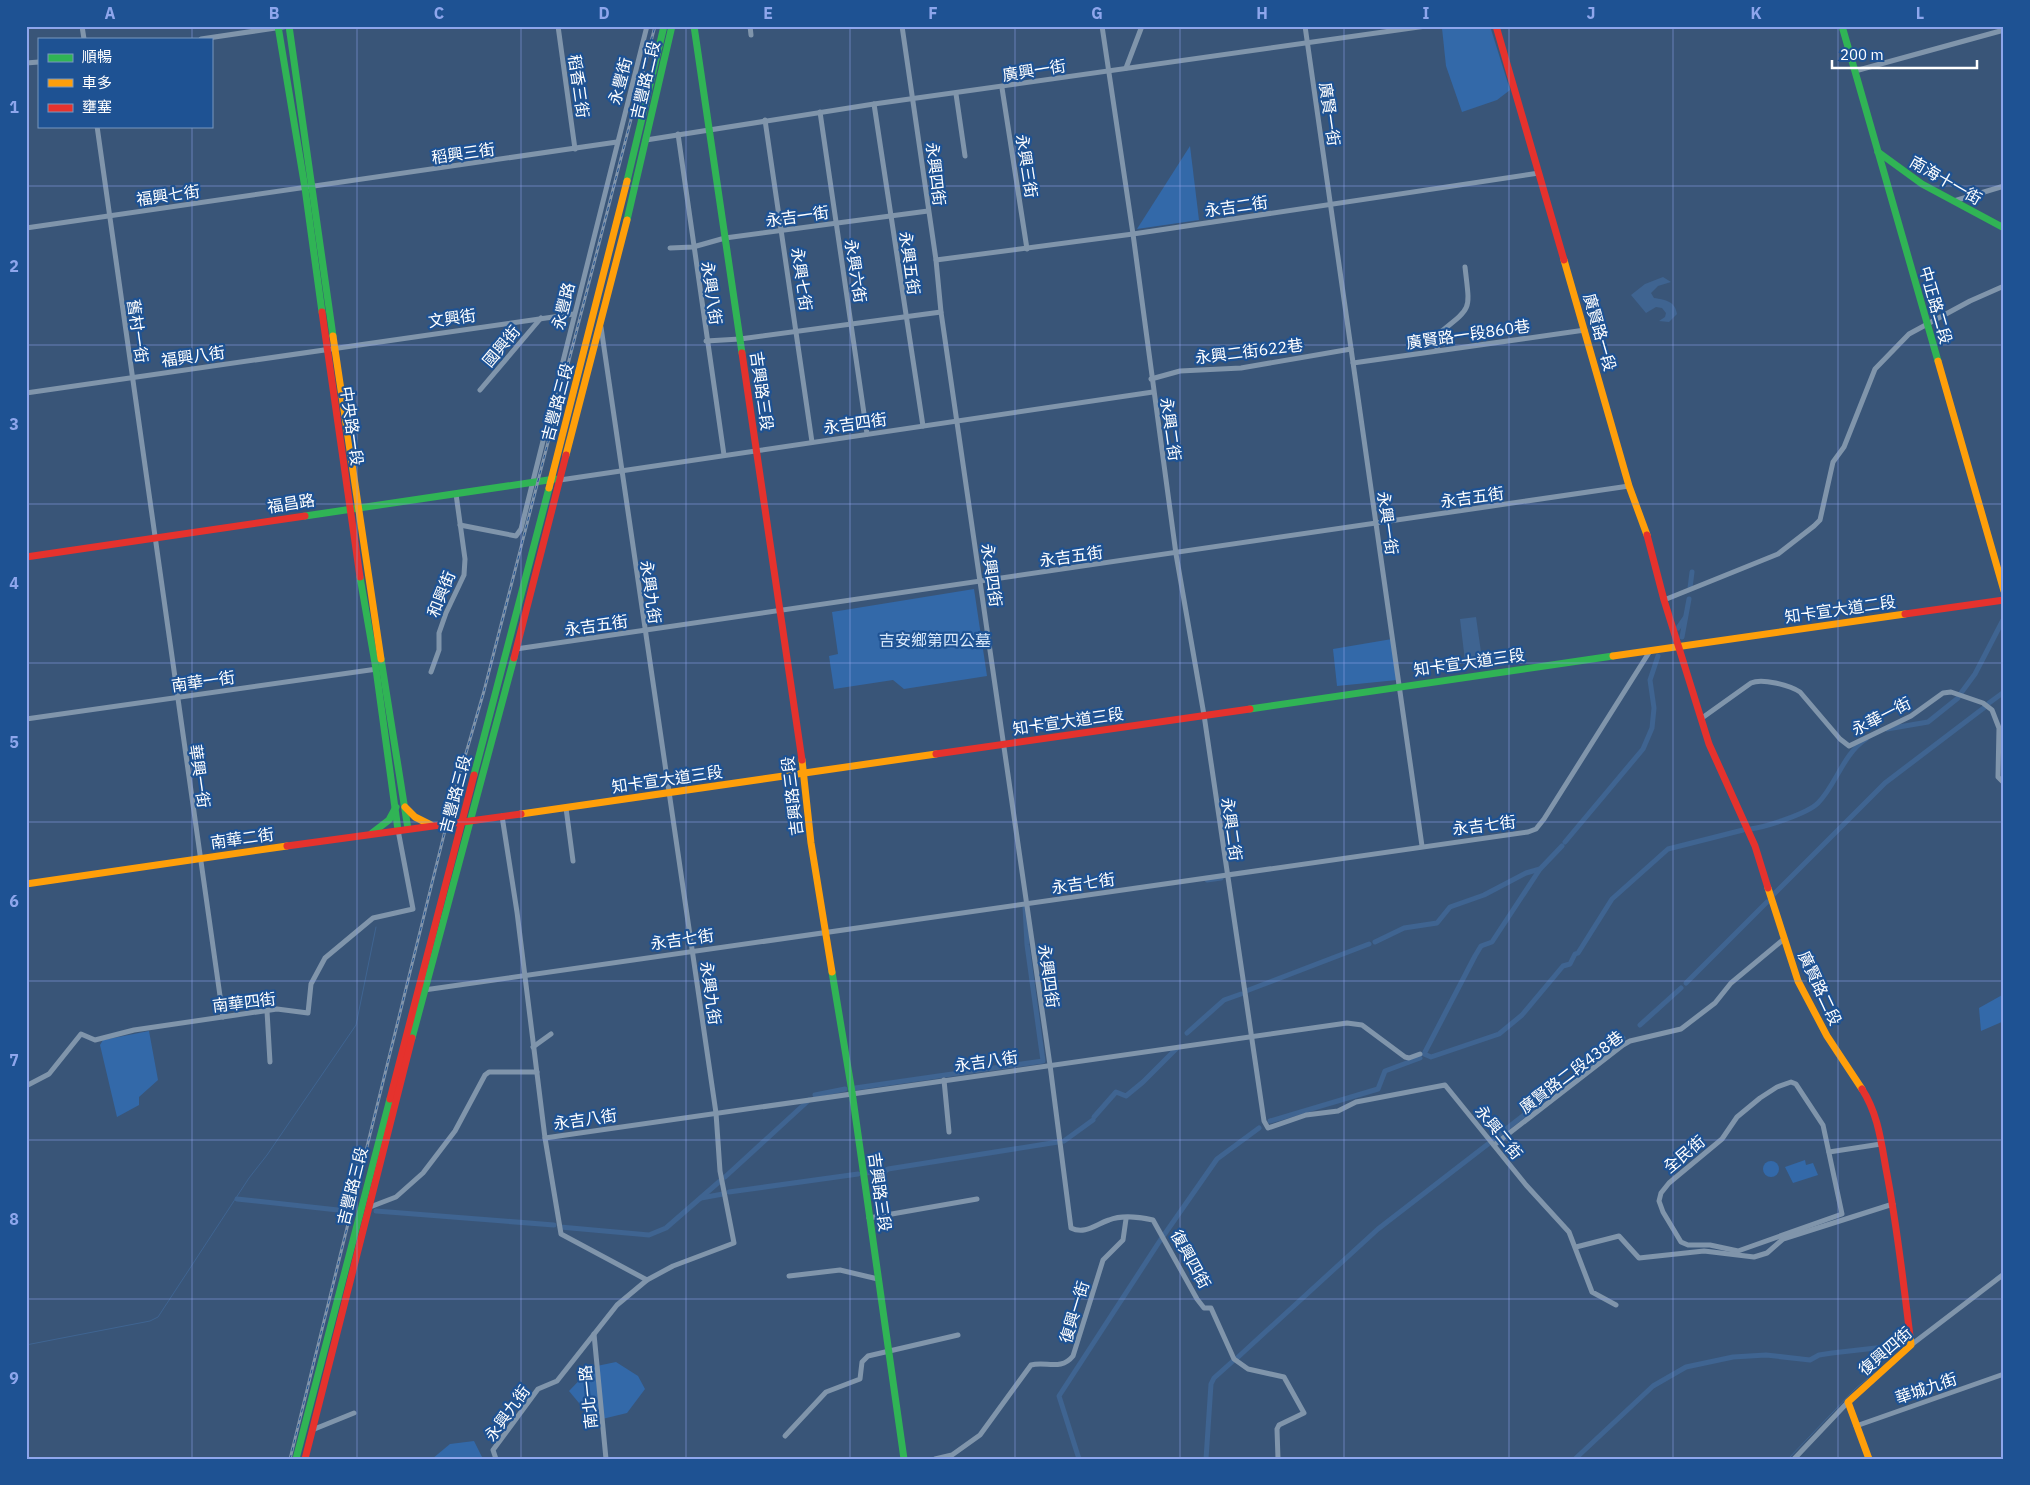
<svg xmlns="http://www.w3.org/2000/svg" width="2030" height="1485" font-family="'IBM Plex Sans','Noto Sans TC',sans-serif">
<style>
.green{fill:#3369a9}
.water{fill:#3f6491}
.lines{fill:none;stroke-linecap:round;stroke-linejoin:round}
.stream{stroke:#3f6491;stroke-width:1}
.canal{stroke:#3f6491;stroke-width:5}
.street{stroke:#8095ab;stroke-width:5}
.fast{stroke:#30b455;stroke-width:7}
.slow{stroke:#ff9f0a;stroke-width:7}
.jam{stroke:#e5322d;stroke-width:7}
.rail-casing{stroke:#8094ab;stroke-width:3}
.rail{stroke:#1e5293;stroke-width:1;stroke-dasharray:4;stroke-linecap:butt}
.grid{fill:none;stroke:#8ea6ec;stroke-width:1;stroke-opacity:0.55}
.labels{text-anchor:middle;dominant-baseline:central;stroke-width:4.5;stroke-linejoin:round;paint-order:stroke}
.street-label{font-size:16px;fill:#fff;stroke:#1e5293}
.park-label{font-size:16px;fill:#d6e7fa;stroke:#1e5293}
.neatline{fill:none;stroke:#8ea6ec;stroke-width:2}
.grid-label{font-size:16px;text-anchor:middle;font-weight:bold;fill:#8ea6ec}
</style>
<rect width="100%" height="100%" fill="#395578"/>
<g class="green">
<path d="M1449 26H1490L1510 90 1497 100 1462 112 1446 66 1442 28Z"/>
<path d="M1190 146 1199 220 1137 229Z"/>
<path d="M974 589 987 676 904 689 893 680 834 689 829 656 838 654 832 612Z"/>
<path d="M1392 639 1397 680 1337 686 1333 649Z"/>
<path d="M2004 994V1021L1981 1031 1979 1008Z"/>
<path d="M149 1031 158 1080 139 1097V1105L117 1117 100 1045 103 1040Z"/>
<path d="M1805 1160 1806 1165 1813 1163 1818 1175 1793 1183 1785 1167Z"/>
<circle cx="1771" cy="1169" r="8"/>
<path d="M616 1362 638 1376 645 1389 627 1413 594 1421 569 1391 592 1367Z"/>
<path d="M474 1441 483 1459H432L450 1444Z"/>
</g>
<g class="water">
<path d="M1663 277 1671 282 1658 286 1651 293 1654 298C1666 300 1675 301 1677 314L1669 322 1659 321 1665 317 1666 313 1662 308 1656 307 1646 313 1631 295 1645 284Z"/>
<path d="M1476 617 1482 659 1465 661 1460 619Z"/>
</g>
<g class="lines">
<g class="stream">
<path d="M1995 1278 2004 1271"/>
<path d="M26 1345 150 1321 158 1317 249 1178 267 1155 356 1025 376 927"/>
<path d="M1788 1459 1855 1389 1874 1373"/>
</g>
<g class="canal">
<path d="M1690 588 1692 572"/>
<path d="M1678 628 1685 618"/>
<path d="M1682 637 1689 599"/>
<path d="M1961 693 1975 674 2004 618"/>
<path d="M1989 703 2004 692"/>
<path d="M1887 729 1928 722 1958 698"/>
<path d="M1750 829C1765 827 1807 814 1818 803 1836 785 1843 754 1866 739"/>
<path d="M1565 842 1643 749 1652 728 1654 708 1650 680 1658 656"/>
<path d="M1207 880 1221 878"/>
<path d="M1774 894 1885 783 1985 707"/>
<path d="M1375 942 1404 928 1437 923 1450 907 1484 895 1526 873 1540 869"/>
<path d="M1686 983 1767 902"/>
<path d="M1246 991 1369 944"/>
<path d="M1640 1025 1681 988"/>
<path d="M1187 1033 1224 1000 1241 994"/>
<path d="M1425 1052 1475 956 1481 946 1492 942 1540 869 1562 846"/>
<path d="M1424 1054 1431 1057 1499 1034 1522 1015 1563 966 1570 964 1575 954 1578 953 1612 899 1668 849 1743 830"/>
<path d="M855 1088 1043 1061 1027 945 1025 906"/>
<path d="M815 1095 845 1089"/>
<path d="M1094 1117 1116 1092 1126 1096 1143 1082 1177 1048"/>
<path d="M1270 1121 1378 1089 1385 1071 1420 1058"/>
<path d="M1492 1140 1623 1038"/>
<path d="M1064 1141 1093 1120"/>
<path d="M866 1173 877 1171 883 1173 888 1169 1058 1142"/>
<path d="M725 1177 809 1100"/>
<path d="M729 1192 858 1174"/>
<path d="M701 1198 723 1194"/>
<path d="M237 1199 338 1210"/>
<path d="M342 1210H349"/>
<path d="M376 1211 554 1225"/>
<path d="M560 1227 649 1235 666 1228 720 1181"/>
<path d="M1164 1235 1217 1159 1259 1128"/>
<path d="M1237 1358 1378 1229 1488 1144"/>
<path d="M1079 1459 1059 1396 1163 1236"/>
<path d="M1206 1459 1211 1384 1214 1378 1233 1361"/>
<path d="M1575 1459 1653 1386 1686 1367 1733 1357 1766 1355 1810 1360 1819 1355 1832 1353 1911 1344"/>
</g>
<g class="street">
<path d="M82 26 84 39"/>
<path d="M558 26 575 149"/>
<path d="M750 26 751 35"/>
<path d="M902 26 936 260 941 312 1050 1065 1071 1228C1085 1235 1096 1224 1109 1220 1121 1215 1140 1217 1153 1220L1197 1299 1204 1308H1211L1234 1359 1248 1369 1284 1377 1304 1413 1279 1425 1277 1429 1278 1459"/>
<path d="M1102 26 1133 234 1176 554 1204 715 1264 1121 1268 1128 1306 1115 1338 1111 1356 1102 1445 1085 1526 1185 1569 1232 1592 1292 1616 1305"/>
<path d="M1305 26 1422 846"/>
<path d="M201 39 289 26"/>
<path d="M26 63 39 62"/>
<path d="M1126 68 1142 26"/>
<path d="M1855 71 2004 30"/>
<path d="M1002 88 1027 249"/>
<path d="M956 94 965 156"/>
<path d="M874 104 923 426"/>
<path d="M820 112 867 434"/>
<path d="M765 120 812 442"/>
<path d="M97 126 223 1017"/>
<path d="M678 134 724 455"/>
<path d="M646 140 874 104 1426 26"/>
<path d="M1954 201 2004 186"/>
<path d="M26 228 617 142"/>
<path d="M670 248 693 247 725 238 928 211"/>
<path d="M936 260 1133 234 1539 173"/>
<path d="M706 341 740 339 941 312"/>
<path d="M1437 350 1438 334C1473 306 1470 312 1465 267"/>
<path d="M1353 363 1585 330"/>
<path d="M1151 379 1180 371 1241 368 1351 349"/>
<path d="M480 390 541 318"/>
<path d="M26 393 574 314"/>
<path d="M560 480 1153 392"/>
<path d="M460 525 516 536 521 529 647 26"/>
<path d="M1664 600 1778 554 1814 526 1820 520 1833 462 1844 447 1875 369 1909 334 1970 301 2004 286"/>
<path d="M516 649 1629 486"/>
<path d="M431 672 439 650V633L446 613 464 575 465 559 456 494"/>
<path d="M1702 718 1751 683C1762 678 1789 685 1800 692L1840 739 1849 746 1911 716 1943 693 1951 692 1983 703 1992 710 1999 728 1998 777 2004 783"/>
<path d="M26 719 377 669"/>
<path d="M566 808 573 861"/>
<path d="M502 816 517 912 545 1138 561 1234 647 1280"/>
<path d="M424 990 1528 832 1536 829 1544 819 1650 651"/>
<path d="M267 1011 270 1062"/>
<path d="M533 1047 551 1034"/>
<path d="M944 1080 949 1132"/>
<path d="M1791 1082 1796 1084 1823 1125 1842 1214 1738 1251 1710 1245H1688L1681 1242 1663 1212 1659 1201 1661 1193 1669 1183 1722 1139 1737 1117 1760 1098 1777 1087Z"/>
<path d="M26 1086 49 1074 81 1034 95 1040 134 1030 277 1009 308 1013 311 984 325 958 373 918 413 909 398 830"/>
<path d="M545 1138 1347 1023 1362 1025 1405 1057 1409 1058 1420 1054"/>
<path d="M1494 1145 1623 1045 1630 1041 1681 1029 1715 1003 1731 983 1784 939"/>
<path d="M1829 1152 1881 1144"/>
<path d="M370 1207 396 1197 423 1173 455 1131 485 1075 489 1072H537"/>
<path d="M869 1218 977 1199"/>
<path d="M1576 1247 1619 1236 1639 1258 1704 1251 1754 1257 1767 1253 1783 1239 1893 1204"/>
<path d="M789 1276 840 1270 878 1279"/>
<path d="M594 1334 606 1459"/>
<path d="M1911 1345 2004 1274"/>
<path d="M1856 1426 2004 1374"/>
<path d="M312 1430 354 1413"/>
<path d="M785 1436 826 1392 860 1379 862 1362 868 1356 958 1335"/>
<path d="M496 1459 493 1450 538 1389 557 1381 617 1305 647 1280 673 1266 734 1243 720 1171 716 1113 601 327"/>
<path d="M935 1459 952 1455 980 1435 1031 1365C1046 1361 1061 1371 1073 1356L1103 1260 1123 1240 1126 1219"/>
<path d="M1794 1459 1848 1402"/>
</g>
<g class="fast">
<path d="M278 26 305 188 322 312"/>
<path d="M289 26 333 336"/>
<path d="M694 26 742 353"/>
<path d="M1842 26 1938 361"/>
<path d="M1878 152 1922 184 2004 228"/>
<path d="M627 181 664 26"/>
<path d="M627 220 672 26"/>
<path d="M305 516 555 479"/>
<path d="M360 577 376 669 398 830"/>
<path d="M381 659 408 829"/>
<path d="M1250 709 1613 656"/>
<path d="M474 775 549 488"/>
<path d="M372 833 389 820 396 807"/>
<path d="M832 972 852 1092 904 1459"/>
<path d="M412 1038 514 658"/>
<path d="M296 1459 390 1099"/>
</g>
<g class="slow">
<path d="M1564 260 1629 486 1647 535"/>
<path d="M333 336 381 659"/>
<path d="M1938 361 2004 591"/>
<path d="M566 455 627 220"/>
<path d="M549 488 627 181"/>
<path d="M1613 656 1905 614"/>
<path d="M802 760 811 843 832 972"/>
<path d="M405 807 415 817 431 825"/>
<path d="M521 814 936 754"/>
<path d="M26 884 287 846"/>
<path d="M1768 888 1798 981 1827 1036 1862 1089"/>
<path d="M1869 1459 1848 1402 1911 1345 1910 1336"/>
</g>
<g class="jam">
<path d="M1496 26 1564 260"/>
<path d="M322 312 360 577"/>
<path d="M742 353 802 760"/>
<path d="M1647 535 1664 600 1709 744 1755 846 1768 888"/>
<path d="M26 557 305 516"/>
<path d="M1905 614 2004 600"/>
<path d="M514 658 566 455"/>
<path d="M936 754 1250 709"/>
<path d="M287 846 521 814"/>
<path d="M1862 1089C1878 1114 1881 1141 1886 1169 1897 1224 1903 1280 1910 1336"/>
<path d="M390 1099 474 775"/>
<path d="M305 1459 412 1038"/>
</g>
<defs>
<path id="rail" d="M290 1459 453 798 484 691 655 26"/>
</defs>
<use href="#rail" class="rail-casing"/>
<use href="#rail" class="rail"/>
</g>
<path class="grid" d="M192 26V39M357 26V1459M521 26V1459M686 26V1459M850 26V1459M1015 26V1459M1180 26V1459M1344 26V1459M1509 26V1459M1673 26V1459M1838 26V1459M192 126V1459M26 186H2004M26 345H2004M26 504H2004M26 663H2004M26 822H2004M26 981H2004M26 1140H2004M26 1299H2004"/>
<g class="labels">
<g class="street-label">
<text transform="translate(1034 70) rotate(-9)">廣興一街</text>
<text transform="translate(645 80) rotate(-77)">吉豐路二段</text>
<text transform="translate(620 81) rotate(-75)">永豐街</text>
<text transform="translate(579 86) rotate(82)">稻香三街</text>
<text transform="translate(1330 114) rotate(82)">廣賢一街</text>
<text transform="translate(463 153) rotate(-8)">稻興三街</text>
<text transform="translate(1027 166) rotate(81)">永興三街</text>
<text transform="translate(936 174) rotate(83)">永興四街</text>
<text transform="translate(1946 180) rotate(30)">南海十一街</text>
<text transform="translate(168 195) rotate(-8)">福興七街</text>
<text transform="translate(1236 206) rotate(-8)">永吉二街</text>
<text transform="translate(797 216) rotate(-8)">永吉一街</text>
<text transform="translate(910 263) rotate(82)">永興五街</text>
<text transform="translate(856 271) rotate(81)">永興六街</text>
<text transform="translate(802 279) rotate(82)">永興七街</text>
<text transform="translate(712 293) rotate(82)">永興八街</text>
<text transform="translate(1936 305) rotate(74)">中正路二段</text>
<text transform="translate(563 306) rotate(-76)">永豐路</text>
<text transform="translate(452 318) rotate(-8)">文興街</text>
<text transform="translate(138 331) rotate(82)">舊村一街</text>
<text transform="translate(1600 332) rotate(74)">廣賢路一段</text>
<text transform="translate(1468 334) rotate(-8)">廣賢路一段860巷</text>
<text transform="translate(501 346) rotate(-50)">國興街</text>
<text transform="translate(1249 351) rotate(-7)">永興二街622巷</text>
<text transform="translate(193 356) rotate(-8)">福興八街</text>
<text transform="translate(762 391) rotate(82)">吉興路三段</text>
<text transform="translate(557 402) rotate(-75)">吉豐路三段</text>
<text transform="translate(855 423) rotate(-8)">永吉四街</text>
<text transform="translate(352 426) rotate(82)">中央路一段</text>
<text transform="translate(1171 429) rotate(82)">永興二街</text>
<text transform="translate(1472 497) rotate(-8)">永吉五街</text>
<text transform="translate(291 503) rotate(-9)">福昌路</text>
<text transform="translate(1388 523) rotate(82)">永興一街</text>
<text transform="translate(1071 556) rotate(-8)">永吉五街</text>
<text transform="translate(992 575) rotate(82)">永興四街</text>
<text transform="translate(651 592) rotate(82)">永興九街</text>
<text transform="translate(441 594) rotate(-68)">和興街</text>
<text transform="translate(1840 609) rotate(-8)">知卡宣大道二段</text>
<text transform="translate(596 625) rotate(-8)">永吉五街</text>
<text transform="translate(1469 662) rotate(-8)">知卡宣大道三段</text>
<text transform="translate(203 681) rotate(-8)">南華一街</text>
<text transform="translate(1881 716) rotate(-27)">永華一街</text>
<text transform="translate(1068 721) rotate(-8)">知卡宣大道三段</text>
<text transform="translate(200 776) rotate(82)">華興一街</text>
<text transform="translate(667 779) rotate(-8)">知卡宣大道三段</text>
<text transform="translate(455 794) rotate(-75)">吉豐路三段</text>
<text transform="translate(792 796) rotate(-97)">吉興路三段</text>
<text transform="translate(1484 825) rotate(-7)">永吉七街</text>
<text transform="translate(1232 829) rotate(82)">永興二街</text>
<text transform="translate(242 838) rotate(-8)">南華二街</text>
<text transform="translate(1083 883) rotate(-8)">永吉七街</text>
<text transform="translate(682 939) rotate(-8)">永吉七街</text>
<text transform="translate(1049 976) rotate(82)">永興四街</text>
<text transform="translate(1820 988) rotate(65)">廣賢路二段</text>
<text transform="translate(711 993) rotate(82)">永興九街</text>
<text transform="translate(244 1002) rotate(-7)">南華四街</text>
<text transform="translate(986 1061) rotate(-8)">永吉八街</text>
<text transform="translate(1571 1072) rotate(-37)">廣賢路二段438巷</text>
<text transform="translate(585 1119) rotate(-8)">永吉八街</text>
<text transform="translate(1499 1132) rotate(51)">永興二街</text>
<text transform="translate(1684 1154) rotate(-40)">全民街</text>
<text transform="translate(352 1186) rotate(-76)">吉豐路三段</text>
<text transform="translate(880 1192) rotate(82)">吉興路三段</text>
<text transform="translate(1191 1259) rotate(61)">復興四街</text>
<text transform="translate(1074 1312) rotate(-73)">復興一街</text>
<text transform="translate(1885 1351) rotate(-41)">復興四街</text>
<text transform="translate(1926 1388) rotate(-19)">華城九街</text>
<text transform="translate(588 1397) rotate(-96)">南北一路</text>
<text transform="translate(507 1413) rotate(-54)">永興九街</text>
</g>
<g class="park-label">
<text x="935" y="640">吉安鄉第四公墓</text>
</g>
</g>
<rect width="2030" height="1485" fill="none" stroke="#1e5293" stroke-width="55"/>
<rect x="38" y="38" width="175" height="90" fill="#1e5293" stroke="#7897be"/>
<rect x="48" y="54" width="25" height="8" fill="#30b455" stroke="#7897be"/>
<text x="82" y="62" font-size="15" fill="#ffffff">順暢</text>
<rect x="48" y="79" width="25" height="8" fill="#ff9f0a" stroke="#7897be"/>
<text x="82" y="88" font-size="15" fill="#ffffff">車多</text>
<rect x="48" y="104" width="25" height="8" fill="#e5322d" stroke="#7897be"/>
<text x="82" y="112" font-size="15" fill="#ffffff">壅塞</text>
<path d="M1832 60v8h145v-8" fill="none" stroke="#ffffff" stroke-width="2.5"/>
<text x="1840" y="60" font-size="15" fill="#ffffff" stroke="#1e5293" stroke-width="4" paint-order="stroke">200 m</text>
<rect x="28" y="28" width="1974" height="1430" class="neatline"/>
<g class="grid-label">
<text x="110" y="19">A</text>
<text x="274" y="19">B</text>
<text x="439" y="19">C</text>
<text x="604" y="19">D</text>
<text x="768" y="19">E</text>
<text x="933" y="19">F</text>
<text x="1097" y="19">G</text>
<text x="1262" y="19">H</text>
<text x="1426" y="19">I</text>
<text x="1591" y="19">J</text>
<text x="1756" y="19">K</text>
<text x="1920" y="19">L</text>
<text x="14" y="113">1</text>
<text x="14" y="272">2</text>
<text x="14" y="430">3</text>
<text x="14" y="589">4</text>
<text x="14" y="748">5</text>
<text x="14" y="907">6</text>
<text x="14" y="1066">7</text>
<text x="14" y="1225">8</text>
<text x="14" y="1384">9</text>
</g>
</svg>
